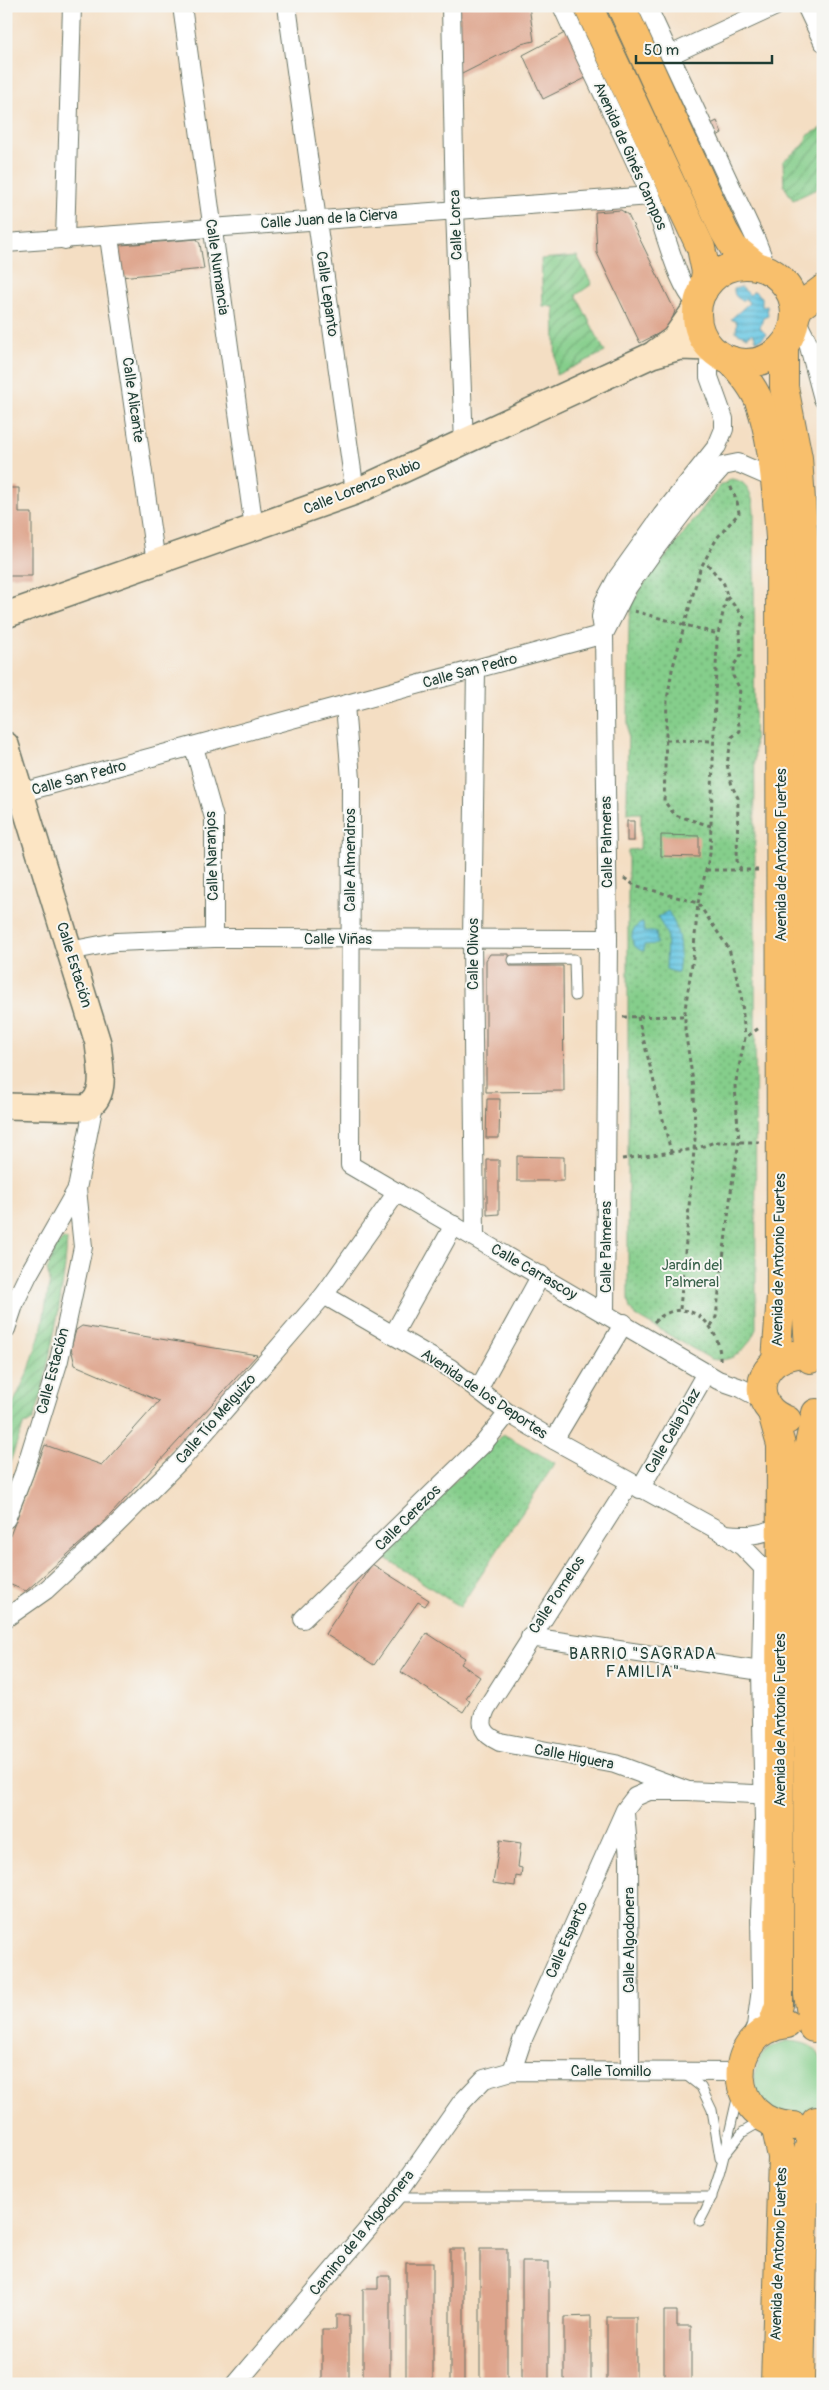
<svg xmlns="http://www.w3.org/2000/svg" width="829" height="2390" font-family="Pangolin,sans-serif">
<style>
.grass{fill:#85ce8b;stroke:#528660}
.park{fill:url(#park-dots);stroke:#528660}
.garden{fill:url(#garden-furrows);stroke:#528660}
.water{fill:url(#water-rules);stroke:#42828c}
.building{fill:#dea58d}
.lines{fill:none;stroke-linecap:round;stroke-linejoin:round}
.lane-casing{stroke:#6a7566;stroke-width:11}
.street-casing{stroke:#6a7566;stroke-width:20}
.secondary-casing{stroke:#6a7566;stroke-width:28}
.primary-casing{stroke:#6a7566;stroke-width:30}
.path{stroke:#6a7566;stroke-width:3;stroke-dasharray:4 4;stroke-linecap:butt}
.lane{stroke:#fff;stroke-width:9}
.street{stroke:#fff;stroke-width:18}
.secondary{stroke:#fce5c4;stroke-width:25}
.primary{stroke:#f8bf6c;stroke-width:28}
.labels{text-anchor:middle;dominant-baseline:central;stroke-width:4;stroke-linejoin:round;paint-order:stroke}
.street-label{font-size:15px;fill:#1f3d34;stroke:#f6f6f2}
.park-label{font-size:15px;fill:#38614a;stroke:#f6f6f2}
.neighbourhood-label{font-size:16px;letter-spacing:1px;fill:#1f3d34;stroke:#f6f6f2}
</style>
<defs>
<pattern id="park-dots" width="8" height="8" patternUnits="userSpaceOnUse" patternTransform="scale(1.25)"><rect width="8" height="8" fill="#85ce8b"/><path d="M2 2h.1M6 6h.1" fill="none" stroke="#6ca872" stroke-width="1.8" stroke-linecap="round"/></pattern>
<pattern id="garden-furrows" width="10" height="10" patternUnits="userSpaceOnUse" patternTransform="scale(1.25)"><rect width="10" height="10" fill="#85ce8b"/><path d="M-1 1l2-2M0 10L10 0M9 11l2-2" fill="none" stroke="#6ca872"/></pattern>
<pattern id="water-rules" width="6" height="5" patternUnits="userSpaceOnUse" patternTransform="scale(1.25)"><rect width="6" height="5" fill="#65c6e3"/><path d="M0 2.5h6" fill="none" stroke="#53a2b9"/></pattern>
</defs>
<rect width="100%" height="100%" fill="#f6f6f2"/>
<filter id="ink" filterUnits="userSpaceOnUse"><feTurbulence type="fractalNoise" baseFrequency=".02" numOctaves="2"/><feDisplacementMap in="SourceGraphic" scale="10" xChannelSelector="R" yChannelSelector="G"/><feConvolveMatrix kernelMatrix="1 2 1 2 8 2 1 2 1" color-interpolation-filters="sRGB"/></filter>
<filter id="wash" filterUnits="userSpaceOnUse"><feTurbulence type="fractalNoise" baseFrequency=".0096" numOctaves="4" result="noise"/><feDisplacementMap in="SourceGraphic" scale="20" xChannelSelector="R" yChannelSelector="G"/><feGaussianBlur stdDeviation="1.12" result="paint"/><feColorMatrix in="noise" values="0 0 0 0 0 0 0 0 0 0 0 0 0 0 0 0 0 1.4 0 .05"/><feComposite in="paint" operator="in"/></filter>
<g filter="url(#wash)">
<rect width="100%" height="100%" fill="#f4dec3"/>
<path class="grass" d="M787 2041C829 2043 823 2066 823 2098 814 2112 792 2122 775 2113 770 2110 760 2099 757 2093 755 2090 755 2086 755 2082 752 2060 767 2046 787 2041Z"/>
<g class="park">
<path d="M731 479C749 480 753 498 754 512L756 1329C748 1348 734 1364 711 1359L636 1316 630 1309 628 1300V850L640 849 641 813H627L629 620 632 604 640 590 720 486Z"/>
<path d="M503 1434 555 1463 460 1607 379 1554Z"/>
</g>
<g class="garden">
<path d="M823 127V176L820 178 823 186 793 200 784 186 783 161 804 145 807 136Z"/>
<path d="M577 256 592 284 576 295 605 352 556 375 554 307 543 306 541 259Z"/>
<path d="M63 1239 67 1240 65 1266 58 1314 41 1397 33 1421 24 1424 6 1473V1419L29 1370 42 1327 50 1280 47 1270 56 1247Z"/>
</g>
<g class="water">
<path d="M741 287 750 295 754 291 762 297V307L767 306 768 316 763 318 760 328 766 334 763 338 757 341 753 333 747 337 736 332 737 322 731 319 749 303 746 299 742 300C736 298 734 295 734 289Z"/>
<path d="M668 911C680 930 682 950 678 973L666 969 667 935 658 917Z"/>
<path d="M643 923 644 932H656L657 944 644 945V951C628 949 628 926 643 923Z"/>
</g>
<g id="blocks">
<g class="building">
<path d="M457 6H529L534 41 521 44 458 76Z"/>
<path d="M578 26 600 71 543 99 523 55Z"/>
<path d="M717 121 722 133 717 136 711 124Z"/>
<path d="M621 210 628 215 675 311 669 328 640 343 597 253 595 212Z"/>
<path d="M197 239 200 244 204 269 120 277 115 250 121 245Z"/>
<path d="M6 488H19V513H32V576H7Z"/>
<rect x="627" y="821" width="7" height="20"/>
<path d="M661 835 699 836V857L661 856Z"/>
<path d="M490 954H509L510 966H563L564 1091 486 1092V960Z"/>
<path d="M487 1099H500L499 1138H486Z"/>
<path d="M517 1156 564 1157V1181H517Z"/>
<path d="M487 1160H499V1214L487 1215Z"/>
<path d="M82 1326 257 1355 101 1525 26 1591 6 1583V1546L45 1445 102 1465 159 1401 75 1365 71 1348 76 1330Z"/>
<path d="M372 1564 429 1600 425 1606 418 1602 374 1665 325 1634Z"/>
<path d="M427 1633 465 1658 461 1664 480 1677 466 1698 470 1701 463 1712 401 1672Z"/>
<path d="M500 1840 521 1843 518 1867 522 1868 521 1877 516 1876 515 1886 493 1883Z"/>
<rect x="450" y="2249" width="14" height="135"/>
<rect x="480" y="2249" width="27" height="135"/>
<rect x="522" y="2262" width="27" height="122"/>
<rect x="406" y="2263" width="27" height="121"/>
<path d="M378 2276H390V2384H363V2289H378Z"/>
<path d="M664 2311H677V2326H691V2384H664Z"/>
<path d="M336 2315H349V2384H322V2330H336Z"/>
<path d="M591 2316V2384H564V2317Z"/>
<rect x="607" y="2317" width="29" height="67"/>
</g>
</g>
</g>
<g filter="url(#ink)">
<use href="#blocks" fill-opacity="0" stroke="#6a7566" stroke-width="1"/>
<g class="lines">
<defs>
<g id="lane">
<path d="M513 960 574 959 575 996"/>
<path d="M683 2073 701 2087 712 2110 720 2158"/>
<path d="M726 2153 743 2132 762 2121"/>
<path d="M395 2197H712"/>
<path d="M700 2221C722 2182 727 2138 738 2095"/>
</g>
<g id="street">
<path d="M182 6 254 528"/>
<path d="M287 6 355 492"/>
<path d="M451 6 455 210 464 444"/>
<path d="M562 6C590 69 622 131 650 194 665 225 674 282 698 305"/>
<path d="M647 6 756 240 768 271"/>
<path d="M806 6 823 42"/>
<path d="M670 55 776 6"/>
<path d="M109 237 156 563"/>
<path d="M65 240 72 6"/>
<path d="M6 243 651 196"/>
<path d="M795 317 808 343 823 399"/>
<path d="M603 629 601 617 604 602 617 578 662 515 717 446 724 429V419L709 377V363L712 350"/>
<path d="M345 705 351 779 350 1165 718 1380 741 1388 763 1400"/>
<path d="M194 747 214 818V938"/>
<path d="M20 793 604 634"/>
<path d="M69 951 116 942 214 938 608 939"/>
<path d="M475 1237 472 940 476 670"/>
<path d="M324 1295 450 1368 508 1413 554 1440 725 1534 743 1547 781 1586"/>
<path d="M605 1312 608 939 604 634 628 587 658 545 691 502 723 466 738 463 775 479"/>
<path d="M6 1329 15 1302 28 1275 77 1189 94 1104"/>
<path d="M393 1335 454 1225"/>
<path d="M478 1390 541 1275"/>
<path d="M554 1440 624 1323"/>
<path d="M630 1483 486 1709C478 1726 484 1735 500 1742L615 1764 688 1791"/>
<path d="M640 1489 706 1373"/>
<path d="M6 1519 24 1473 59 1360 83 1247 77 1189"/>
<path d="M725 1534C746 1536 762 1536 781 1525"/>
<path d="M6 1618 46 1590 115 1526 182 1459 324 1295 397 1192"/>
<path d="M303 1619 484 1443 508 1413"/>
<path d="M530 1637 761 1671"/>
<path d="M625 1813 629 1858 630 2071"/>
<path d="M749 2043 756 2026 761 1989 760 1913 764 1821 761 1671 763 1568"/>
<path d="M512 2071 522 2041 625 1810 635 1797 649 1791H688L774 1795"/>
<path d="M236 2384 395 2197 461 2103 484 2079 512 2071 740 2072"/>
</g>
<g id="secondary">
<path d="M656 352 674 339 698 305"/>
<path d="M6 615 355 492 652 355 680 347 710 348"/>
<path d="M6 745 98 1043C100 1065 109 1098 85 1108L6 1106"/>
</g>
<g id="primary">
<path d="M588 6 701 248 706 272 703 291"/>
<path d="M621 6 724 231 734 248 757 266"/>
<circle cx="746" cy="314" r="49"/>
<path d="M795 317 799 307 823 289"/>
<path d="M784 346V387L798 458 808 599 807 1319 810 1359"/>
<path d="M730 360C741 372 753 386 759 401 773 439 777 497 780 538L781 1296 776 1360"/>
<path d="M787 1420C750 1408 755 1362 793 1355"/>
<path d="M787 2024C722 2031 726 2125 794 2126"/>
<path d="M771 2028 779 2005 781 1445 772 1413"/>
<path d="M813 2028 808 1994V1449L816 1413"/>
<path d="M775 2384 782 2157 775 2124"/>
<path d="M800 2384 805 2162 816 2121"/>
</g>
</defs>
<use href="#lane" class="lane-casing"/>
<use href="#street" class="street-casing"/>
<use href="#secondary" class="secondary-casing"/>
<use href="#primary" class="primary-casing"/>
<g class="path">
<path d="M727 597 744 617 740 630 741 655 733 666V676L740 689 737 714 740 731 732 737 727 764 732 786 738 798 737 861 741 869"/>
<path d="M634 611 718 634"/>
<path d="M666 740 713 741"/>
<path d="M711 826 675 815 664 801 667 700 672 670 700 569 717 538 739 513 737 501 729 483"/>
<path d="M706 870H758"/>
<path d="M624 878 634 885 698 903 729 949 741 992 745 1038"/>
<path d="M623 1017 685 1016"/>
<path d="M638 1017 671 1152"/>
<path d="M622 1159 695 1149 715 1142H759"/>
<path d="M680 1309 695 1139 694 1088 685 1030V1009L693 958 698 903 710 854 717 638 727 596 724 584 705 561"/>
<path d="M654 1322C686 1292 722 1324 720 1362"/>
<path d="M711 1326 716 1317 732 1184 739 1142 735 1086 745 1038 759 1028"/>
</g>
<use href="#lane" class="lane"/>
<use href="#street" class="street"/>
<use href="#secondary" class="secondary"/>
<use href="#primary" class="primary"/>
</g>
</g>
<g class="labels">
<g class="street-label">
<text transform="translate(630 156) rotate(66)">Avenida de Ginés Campos</text>
<text transform="translate(329 219) rotate(-4)">Calle Juan de la Cierva</text>
<text transform="translate(456 225) rotate(-92)">Calle Lorca</text>
<text transform="translate(217 267) rotate(82)">Calle Numancia</text>
<text transform="translate(327 294) rotate(82)">Calle Lepanto</text>
<text transform="translate(133 400) rotate(82)">Calle Alicante</text>
<text transform="translate(362 487) rotate(-22)">Calle Lorenzo Rubio</text>
<text transform="translate(470 671) rotate(-15)">Calle San Pedro</text>
<text transform="translate(79 778) rotate(-15)">Calle San Pedro</text>
<text transform="translate(607 842) rotate(-91)">Calle Palmeras</text>
<text transform="translate(781 855) rotate(-90)">Avenida de Antonio Fuertes</text>
<text transform="translate(212 856) rotate(-92)">Calle Naranjos</text>
<text transform="translate(350 860) rotate(-90)">Calle Almendros</text>
<text x="338" y="939">Calle Viñas</text>
<text transform="translate(473 954) rotate(-90)">Calle Olivos</text>
<text transform="translate(74 965) rotate(73)">Calle Estación</text>
<text transform="translate(606 1247) rotate(-90)">Calle Palmeras</text>
<text transform="translate(779 1260) rotate(-89)">Avenida de Antonio Fuertes</text>
<text transform="translate(534 1272) rotate(30)">Calle Carrascoy</text>
<text transform="translate(53 1371) rotate(-75)">Calle Estación</text>
<text transform="translate(484 1394) rotate(34)">Avenida de los Deportes</text>
<text transform="translate(216 1419) rotate(-49)">Calle Tío Melguizo</text>
<text transform="translate(673 1431) rotate(-60)">Calle Celia Díaz</text>
<text transform="translate(408 1518) rotate(-45)">Calle Cerezos</text>
<text transform="translate(557 1595) rotate(-57)">Calle Pomelos</text>
<text transform="translate(780 1720) rotate(-90)">Avenida de Antonio Fuertes</text>
<text transform="translate(574 1757) rotate(11)">Calle Higuera</text>
<text transform="translate(567 1940) rotate(-66)">Calle Esparto</text>
<text transform="translate(629 1940) rotate(-90)">Calle Algodonera</text>
<text x="611" y="2071">Calle Tomillo</text>
<text transform="translate(362 2233) rotate(-51)">Camino de la Algodonera</text>
<text transform="translate(779 2254) rotate(-88)">Avenida de Antonio Fuertes</text>
</g>
<g class="park-label">
<text x="692" y="1265">Jardín del<tspan x="692" dy="17">Palmeral</tspan></text>
</g>
<g class="neighbourhood-label">
<text x="643" y="1654">BARRIO "SAGRADA<tspan x="643" dy="18">FAMILIA"</tspan></text>
</g>
</g>
<rect width="829" height="2390" fill="none" stroke="#f6f6f2" stroke-width="25"/>
<path d="M636 55v8h136v-8" fill="none" stroke="#1f3d34" stroke-width="2.5"/>
<text x="644" y="55" font-size="15" fill="#1f3d34" stroke="#f6f6f2" stroke-width="4" paint-order="stroke">50 m</text>
</svg>
